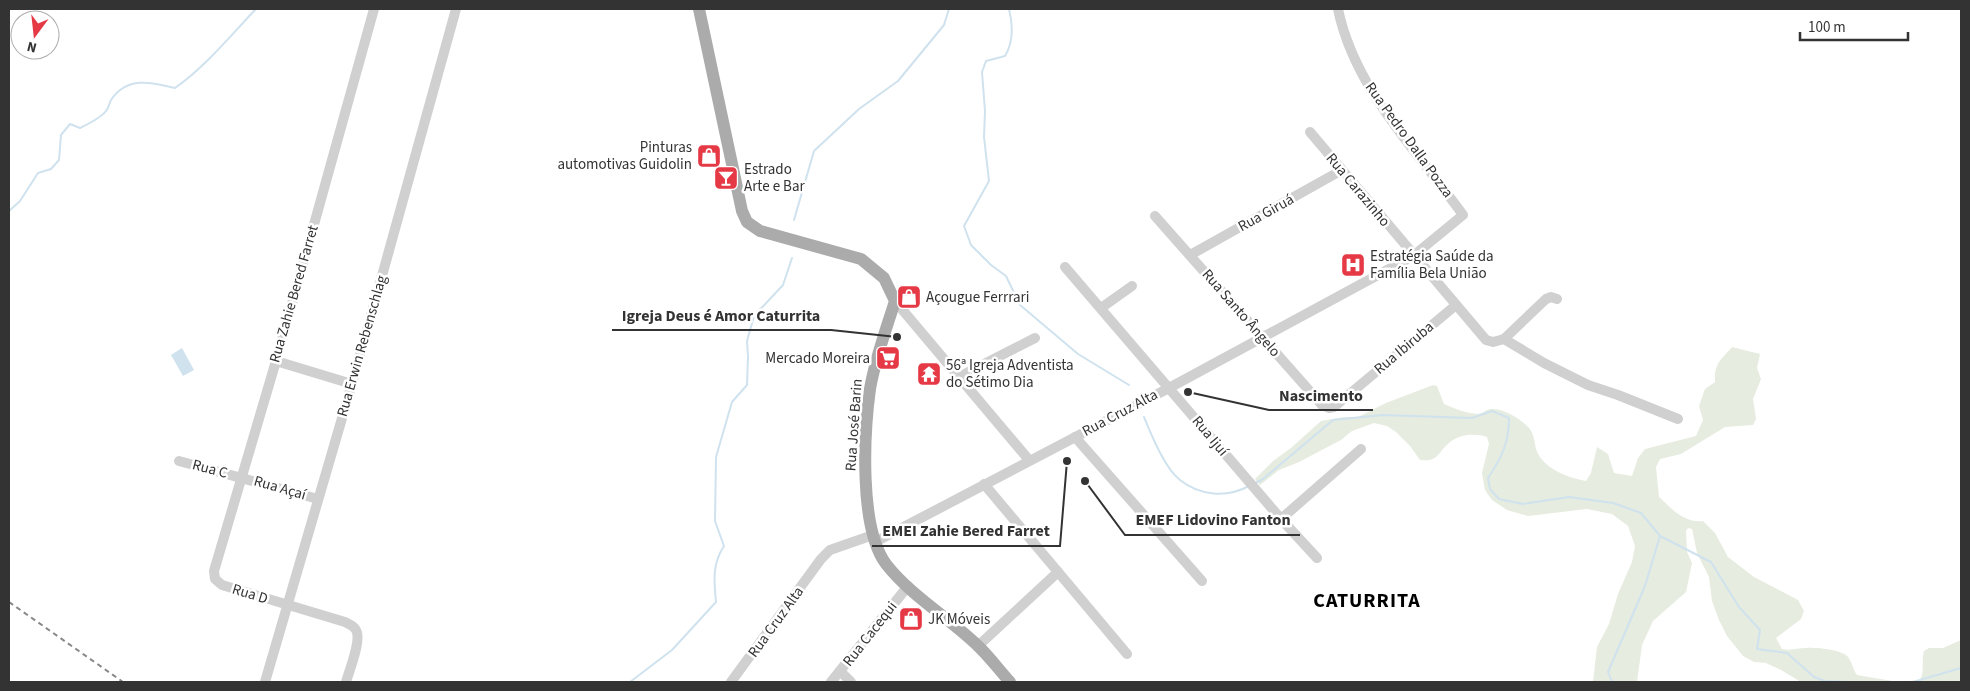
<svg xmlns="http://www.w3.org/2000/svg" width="1970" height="691" font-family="'Source Sans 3',sans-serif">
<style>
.green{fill:#e6ecdf}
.water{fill:#cfe2ee}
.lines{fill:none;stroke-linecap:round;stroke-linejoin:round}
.stream{stroke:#cfe2ee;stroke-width:2}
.minor{stroke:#d0d0d0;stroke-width:10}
.major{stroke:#ababab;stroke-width:12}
.rail{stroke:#888;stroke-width:2;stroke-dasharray:5 4;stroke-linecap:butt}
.labels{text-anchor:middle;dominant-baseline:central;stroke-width:5;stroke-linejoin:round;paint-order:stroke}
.street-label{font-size:15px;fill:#333;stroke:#fff}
.poi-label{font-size:15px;fill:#333;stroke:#fff;text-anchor:start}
.district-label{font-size:20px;font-weight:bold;letter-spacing:1px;fill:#000;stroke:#fff}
.leader{fill:none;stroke:#333;stroke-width:2}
.callout-dot{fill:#333;stroke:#fff;stroke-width:2}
.callout-label{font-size:16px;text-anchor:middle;font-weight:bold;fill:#333;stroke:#fff;stroke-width:5;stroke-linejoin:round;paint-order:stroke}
</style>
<rect width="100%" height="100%" fill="#fff"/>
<g class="green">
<path d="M1732 347 1760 354 1757 368 1761 379 1753 399 1756 419 1753 425 1725 427 1681 454 1660 459 1656 467 1659 497C1672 509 1684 523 1703 521L1715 533 1728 557 1754 577 1798 600 1804 611 1801 619 1776 638 1782 649C1790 651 1797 648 1806 648 1815 647 1843 650 1848 657 1852 662 1853 670 1857 675L1898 682H1801L1781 670 1766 663 1754 662 1743 656 1727 636 1719 620 1712 601 1709 577 1697 553 1692 529 1688 528 1686 531 1687 552 1692 563 1686 592 1653 621 1642 645 1637 682H1593L1597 647 1609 624 1618 594 1632 562 1635 546 1628 526 1612 514 1587 509 1528 516 1507 510 1492 500 1485 490 1482 473 1489 444 1487 437C1475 433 1459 434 1449 443 1437 453 1439 462 1420 460L1410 446 1396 432 1387 426 1374 423 1352 431 1341 440 1299 462 1279 470 1260 485 1255 479 1273 461 1291 448 1321 421 1344 417H1358L1386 403 1433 385 1437 386 1444 404C1455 409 1466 413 1477 414 1483 414 1486 409 1492 409 1502 408 1519 418 1526 425 1534 431 1534 440 1536 449 1542 468 1568 478 1586 481L1591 473 1597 447 1608 454 1614 473 1632 476 1638 458 1645 449 1696 436 1703 420 1699 406 1705 389 1715 382C1714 363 1721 360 1732 347Z"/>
<path d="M1961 640V682H1899L1920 680C1925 671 1921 661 1924 651L1929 648H1943Z"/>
</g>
<path class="water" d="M182 348 194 370 183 376 171 355Z"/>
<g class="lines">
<g class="stream">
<path d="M1009 9C1013 25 1014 41 1005 56L986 61 982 72 985 111 984 137 989 181 964 226 971 245 991 265 1006 276 1020 305 1078 354 1129 385"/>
<path d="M9 211 20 201 38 173 51 169 59 160 61 135 70 124 80 128C88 124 101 118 106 111 109 108 109 103 111 100 127 76 151 82 175 88 206 66 230 36 256 9"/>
<path d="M794 220 814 151 859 109 898 81 944 25 949 9"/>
<path d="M1144 417C1151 434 1165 469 1180 480 1200 496 1227 498 1249 486"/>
<path d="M1255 483 1263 479 1333 420 1382 415 1472 418 1492 411 1509 418C1509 443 1502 457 1488 478L1490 489 1499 499 1523 504 1569 497 1613 503 1641 513 1660 536 1711 562 1739 607 1760 630 1757 649 1787 653 1814 677 1825 681 1849 682"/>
<path d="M630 682 672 650 716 602C714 581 712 564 724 546L715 521 716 457 732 402 747 385 748 357 747 341 754 316 783 285 792 258"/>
<path d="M1612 682 1608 672 1645 586 1660 536"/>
<path d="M1913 682 1961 668"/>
</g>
<g class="minor">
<path d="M1310 132 1486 340 1493 342 1504 339 1546 299 1551 297 1557 299"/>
<path d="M1155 216 1322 405 1329 408 1334 407 1456 305"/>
<path d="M1190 255 1342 170"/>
<path d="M1065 267 1281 519 1317 558"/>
<path d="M895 301 1029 460"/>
<path d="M1101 308 1132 286"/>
<path d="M1504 339 1544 363 1588 385 1618 395 1678 419"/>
<path d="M276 361 352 384"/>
<path d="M959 377 1035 338"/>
<path d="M1075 437 1202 581"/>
<path d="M179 461 318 499"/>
<path d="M984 484 1127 654"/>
<path d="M1281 519 1361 449"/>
<path d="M875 542 1169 388 1413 256 1463 215C1417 151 1354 88 1338 9"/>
<path d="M978 646 1058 572"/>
<path d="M840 671 851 682"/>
<path d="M265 682 352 384 456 9"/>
<path d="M346 682C349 671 362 640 356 630 354 626 349 624 345 622L222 585 215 579 214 571 276 361 374 9"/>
<path d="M731 682 821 559 830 550 873 535"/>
<path d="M831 682 908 586"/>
</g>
<path class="major" d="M699 9 742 211 747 222 760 231 861 259 884 278 895 301C886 330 875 359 870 389 864 433 859 528 886 564 910 595 949 618 977 645 989 656 999 670 1010 682"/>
<path class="rail" d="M9 602 123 682"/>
</g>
<defs>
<symbol id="shop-square" viewBox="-11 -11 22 22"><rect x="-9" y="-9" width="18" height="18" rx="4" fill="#e63946" stroke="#fff"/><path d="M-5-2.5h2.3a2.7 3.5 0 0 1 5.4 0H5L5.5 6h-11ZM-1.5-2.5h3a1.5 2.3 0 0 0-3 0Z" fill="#fff"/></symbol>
<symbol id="bar-square" viewBox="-11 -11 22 22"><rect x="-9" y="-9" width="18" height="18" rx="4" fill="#e63946" stroke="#fff"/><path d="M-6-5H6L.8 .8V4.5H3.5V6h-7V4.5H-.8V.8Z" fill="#fff"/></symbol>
<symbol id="hospital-square" viewBox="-11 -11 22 22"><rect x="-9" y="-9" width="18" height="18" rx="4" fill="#e63946" stroke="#fff"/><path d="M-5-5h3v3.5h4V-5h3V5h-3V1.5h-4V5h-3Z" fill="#fff"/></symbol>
<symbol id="supermarket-square" viewBox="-11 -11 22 22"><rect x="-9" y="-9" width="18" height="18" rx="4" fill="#e63946" stroke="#fff"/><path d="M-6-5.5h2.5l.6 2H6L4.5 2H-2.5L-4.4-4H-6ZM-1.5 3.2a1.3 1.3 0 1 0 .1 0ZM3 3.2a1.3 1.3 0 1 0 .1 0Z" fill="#fff"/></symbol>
<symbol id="temple-square" viewBox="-11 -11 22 22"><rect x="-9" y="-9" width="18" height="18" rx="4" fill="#e63946" stroke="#fff"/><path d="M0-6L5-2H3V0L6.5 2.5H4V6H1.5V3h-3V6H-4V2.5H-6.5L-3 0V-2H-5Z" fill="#fff"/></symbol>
</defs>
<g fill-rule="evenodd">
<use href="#shop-square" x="695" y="142" width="28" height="28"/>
<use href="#bar-square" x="712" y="164" width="28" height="28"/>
<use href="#hospital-square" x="1339" y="251" width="28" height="28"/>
<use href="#shop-square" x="895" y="283" width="28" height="28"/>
<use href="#supermarket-square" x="874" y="344" width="28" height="28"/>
<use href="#temple-square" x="915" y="360" width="28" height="28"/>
<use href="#shop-square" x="897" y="605" width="28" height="28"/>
</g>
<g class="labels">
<g class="street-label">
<text transform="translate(1409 140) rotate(54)">Rua Pedro Dalla Pozza</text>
<text transform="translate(1358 190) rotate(50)">Rua Carazinho</text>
<text transform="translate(1266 213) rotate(-29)">Rua Giruá</text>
<text transform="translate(294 294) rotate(-74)">Rua Zahie Bered Farret</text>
<text transform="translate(1241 313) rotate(49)">Rua Santo Ângelo</text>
<text transform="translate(362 346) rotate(-74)">Rua Erwin Rebenschlag</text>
<text transform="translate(1404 348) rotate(-40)">Rua Ibiruba</text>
<text transform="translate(1120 413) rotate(-28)">Rua Cruz Alta</text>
<text transform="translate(854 425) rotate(-86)">Rua José Barin</text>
<text transform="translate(1210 436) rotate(50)">Rua Ijuí</text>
<text transform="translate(210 469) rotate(15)">Rua C</text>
<text transform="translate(280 488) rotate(16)">Rua Açaí</text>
<text transform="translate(250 594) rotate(17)">Rua D</text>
<text transform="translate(776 622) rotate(-54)">Rua Cruz Alta</text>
<text transform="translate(870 634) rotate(-52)">Rua Cacequi</text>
</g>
<g class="poi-label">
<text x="692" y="147" text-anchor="end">Pinturas<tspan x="692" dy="17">automotivas Guidolin</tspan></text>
<text x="744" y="169">Estrado<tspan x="744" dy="17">Arte e Bar</tspan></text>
<text x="1370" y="256">Estratégia Saúde da<tspan x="1370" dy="17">Família Bela União</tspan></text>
<text x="926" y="297">Açougue Ferrrari</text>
<text x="870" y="358" text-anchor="end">Mercado Moreira</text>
<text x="946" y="365">56ª Igreja Adventista<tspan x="946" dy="17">do Sétimo Dia</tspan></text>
<text x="928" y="619">JK Móveis</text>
</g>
<g class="district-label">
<text x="1367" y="601">CATURRITA</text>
</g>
</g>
<path class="leader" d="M897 337L831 330H612M1188 392L1269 410H1373M1085 481L1125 535H1300M1067 461L1060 546H872"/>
<g class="callout-dot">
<circle cx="897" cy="337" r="5"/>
<circle cx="1188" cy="392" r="5"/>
<circle cx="1085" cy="481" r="5"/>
<circle cx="1067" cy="461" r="5"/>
</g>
<g class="callout-label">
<text x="721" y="321">Igreja Deus é Amor Caturrita</text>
<text x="1321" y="401">Nascimento</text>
<text x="1213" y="525">EMEF Lidovino Fanton</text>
<text x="966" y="536">EMEI Zahie Bered Farret</text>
</g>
<rect width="1970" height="691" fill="none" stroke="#333333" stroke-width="20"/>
<g transform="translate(35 35) rotate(195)"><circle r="24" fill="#ffffff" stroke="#adadad"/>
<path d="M0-4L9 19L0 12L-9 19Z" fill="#e63946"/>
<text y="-8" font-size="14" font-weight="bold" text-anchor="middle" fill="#333333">N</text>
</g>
<path d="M1800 32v8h108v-8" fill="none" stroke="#333333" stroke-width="2.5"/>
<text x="1808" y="32" font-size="15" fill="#333333" stroke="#ffffff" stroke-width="4" paint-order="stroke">100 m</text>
</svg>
